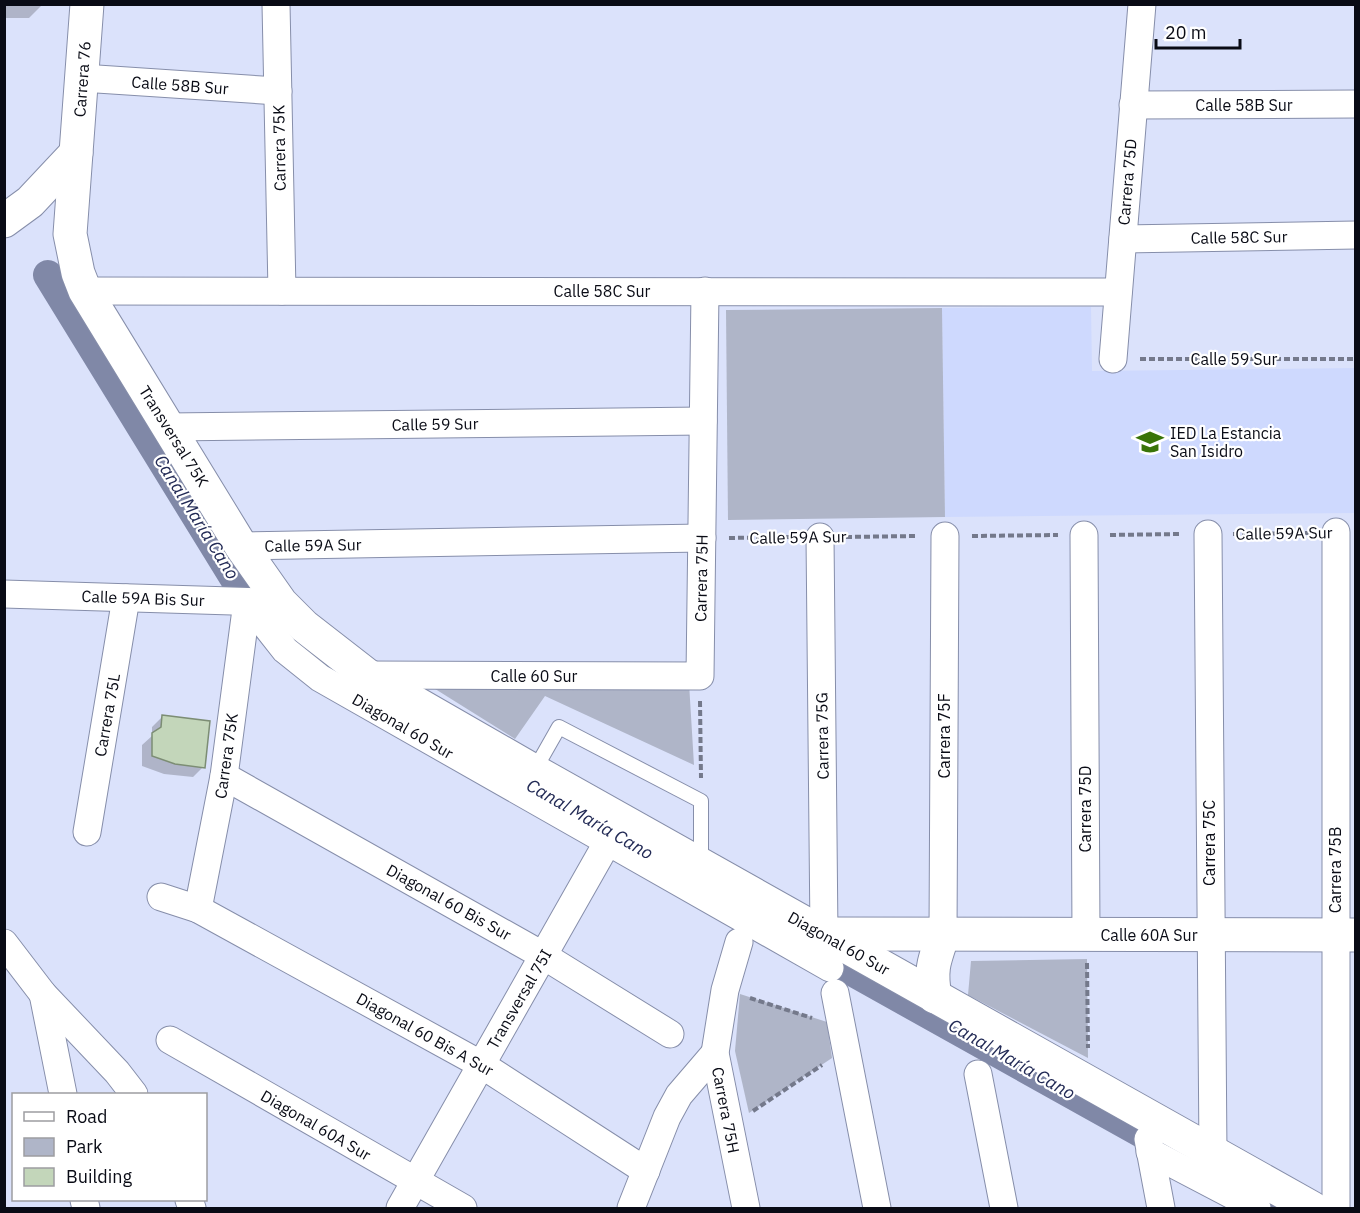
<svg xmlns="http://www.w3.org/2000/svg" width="1360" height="1213" font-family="'IBM Plex Sans',sans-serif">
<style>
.built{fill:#ced9fe}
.green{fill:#afb5c8}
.shadow{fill:#0003}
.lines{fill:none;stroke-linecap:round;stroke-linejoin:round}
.canal{stroke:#8088a7;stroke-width:30}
.building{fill:#c3d6ba;stroke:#7c8d74;stroke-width:1.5}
.service-casing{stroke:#868eaa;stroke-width:16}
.minor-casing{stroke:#868eaa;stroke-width:29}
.tertiary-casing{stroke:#868eaa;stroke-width:35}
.path{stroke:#74798b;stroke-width:4;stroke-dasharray:6 3;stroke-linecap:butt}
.service{stroke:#fff;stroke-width:14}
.minor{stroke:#fff;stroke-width:27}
.tertiary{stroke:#fff;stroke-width:33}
.labels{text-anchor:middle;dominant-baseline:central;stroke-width:4.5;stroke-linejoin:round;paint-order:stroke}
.street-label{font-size:16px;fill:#090b15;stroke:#fff}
.poi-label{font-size:16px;fill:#090b15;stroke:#fff;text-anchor:start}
.water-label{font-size:18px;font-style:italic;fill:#222a55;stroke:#fff}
</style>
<rect width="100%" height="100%" fill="#dbe2fb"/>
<path class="built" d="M1091 307 1092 371 1355 368V513L945 517 942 308Z"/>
<g class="green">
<path d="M942 308 945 517 728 520 726 310Z"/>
<path d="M424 682 689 683 694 765 545 696 515 739Z"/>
<path d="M1087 959 1088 1058 968 995 971 961Z"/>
<path d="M740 994 827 1022 832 1058 749 1113 735 1051Z"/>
</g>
<g class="shadow">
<path d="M4 4H43L29 18H4Z"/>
<path d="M162 717 203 767 193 777 164 774 142 766V745L152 736V727Z"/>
</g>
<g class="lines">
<g class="canal">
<path d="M48 275 238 584 329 671 336 676"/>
<path d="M807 946 1174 1151"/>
<path d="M1234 1185 1276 1208"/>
</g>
</g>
<path class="building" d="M162 715 210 721 205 768 175 764 152 756V733L161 727Z"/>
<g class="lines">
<defs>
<path id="service" d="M534 771 559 727 701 801V864"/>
<g id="minor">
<path d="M276 4 282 291"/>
<path d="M82 78 278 91"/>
<path d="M1133 105 1356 104"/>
<path d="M1123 239 1356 235"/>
<path d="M85 291 1118 292"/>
<path d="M1113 359 1142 4"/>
<path d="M168 427 703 421"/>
<path d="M1336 532V1208"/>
<path d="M1208 534 1213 1153"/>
<path d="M1084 535 1086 935"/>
<path d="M820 537 824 934"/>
<path d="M241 546 702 538"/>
<path d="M4 594 265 602"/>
<path d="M247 602 285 650 320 678 830 968"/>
<path d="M367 675 700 676 705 291"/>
<path d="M224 776 544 956 670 1034"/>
<path d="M87 832 126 598"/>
<path d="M161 897 198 909 482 1065 646 1171"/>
<path d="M198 909 224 776 247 602"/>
<path d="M943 935 945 536"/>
<path d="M739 942 725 990 715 1053 746 1208"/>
<path d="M4 943 43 994 117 1072 134 1094"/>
<path d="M835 993 877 1208"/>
<path d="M43 994 63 1094"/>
<path d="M170 1040 463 1208"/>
<path d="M978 1074 1004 1208"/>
<path d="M1148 1139 1161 1208"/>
<path d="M1150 1152 1257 1208"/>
<path d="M84 1200 86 1208"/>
<path d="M189 1200 192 1208"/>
<path d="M400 1208 615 829"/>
<path d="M631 1208 667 1117 679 1095 715 1053"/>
</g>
<g id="tertiary">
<path d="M87 4 70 234 78 273 85 291 241 546 281 603 304 626 367 675 534 771 1312 1208"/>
<path d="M4 221 30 202 76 153"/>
<path d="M829 934 1356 935"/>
<path d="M935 997C930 969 934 961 943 935"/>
</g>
</defs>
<use href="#service" class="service-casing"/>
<use href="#minor" class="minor-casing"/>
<use href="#tertiary" class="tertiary-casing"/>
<g class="path">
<path d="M1140 359H1356"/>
<path d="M1233 534 1310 533"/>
<path d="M1110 535 1181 534"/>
<path d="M972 536 1058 535"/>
<path d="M846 537 917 536"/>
<path d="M729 538 794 537"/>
<path d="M700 701 701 778"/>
<path d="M1087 963 1088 1048"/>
<path d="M750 998 812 1018"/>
<path d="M753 1111 822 1065"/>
</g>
<use href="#service" class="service"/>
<use href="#minor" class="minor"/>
<use href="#tertiary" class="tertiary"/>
</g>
<defs>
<symbol id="school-bare" viewBox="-9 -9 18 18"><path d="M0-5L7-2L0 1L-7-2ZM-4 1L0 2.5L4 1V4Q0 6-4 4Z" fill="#397408" stroke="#fff" stroke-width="2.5" paint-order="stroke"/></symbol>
</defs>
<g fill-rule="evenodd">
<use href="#school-bare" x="1131" y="423" width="38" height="38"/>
</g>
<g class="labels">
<g class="street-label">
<text transform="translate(82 79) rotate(-86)">Carrera 76</text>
<text transform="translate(180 85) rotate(4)">Calle 58B Sur</text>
<text x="1244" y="105">Calle 58B Sur</text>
<text transform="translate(279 148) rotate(-91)">Carrera 75K</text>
<text transform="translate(1127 182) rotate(-85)">Carrera 75D</text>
<text transform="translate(1239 237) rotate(-1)">Calle 58C Sur</text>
<text x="602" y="291">Calle 58C Sur</text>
<text x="1234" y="359">Calle 59 Sur</text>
<text transform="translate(435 424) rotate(-1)">Calle 59 Sur</text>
<text transform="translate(174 436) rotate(58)">Transversal 75K</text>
<text transform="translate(1284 533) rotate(-1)">Calle 59A Sur</text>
<text transform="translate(798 537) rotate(-1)">Calle 59A Sur</text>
<text transform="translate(313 545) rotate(-1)">Calle 59A Sur</text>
<text transform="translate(701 578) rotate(-89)">Carrera 75H</text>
<text transform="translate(143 598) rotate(2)">Calle 59A Bis Sur</text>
<text x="534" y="676">Calle 60 Sur</text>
<text transform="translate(107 715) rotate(-80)">Carrera 75L</text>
<text transform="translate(403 726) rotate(30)">Diagonal 60 Sur</text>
<text transform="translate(822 736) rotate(-91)">Carrera 75G</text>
<text transform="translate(944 736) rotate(-90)">Carrera 75F</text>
<text transform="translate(226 756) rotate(-82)">Carrera 75K</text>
<text transform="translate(1085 809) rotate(-90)">Carrera 75D</text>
<text transform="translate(1209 843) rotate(-90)">Carrera 75C</text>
<text transform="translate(1335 870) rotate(-90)">Carrera 75B</text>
<text transform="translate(449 902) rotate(29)">Diagonal 60 Bis Sur</text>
<text x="1149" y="935">Calle 60A Sur</text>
<text transform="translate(839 943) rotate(29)">Diagonal 60 Sur</text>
<text transform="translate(519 999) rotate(-60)">Transversal 75I</text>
<text transform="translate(425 1034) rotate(29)">Diagonal 60 Bis A Sur</text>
<text transform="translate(726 1110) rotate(79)">Carrera 75H</text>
<text transform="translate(316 1125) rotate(30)">Diagonal 60A Sur</text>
</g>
<g class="poi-label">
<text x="1170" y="433">IED La Estancia<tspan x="1170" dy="18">San Isidro</tspan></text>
</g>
<g class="water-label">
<text transform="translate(197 517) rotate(58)">Canal María Cano</text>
<text transform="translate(590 819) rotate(30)">Canal María Cano</text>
<text transform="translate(1012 1059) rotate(30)">Canal María Cano</text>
</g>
</g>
<rect width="1360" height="1213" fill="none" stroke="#090b15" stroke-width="12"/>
<rect x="12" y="1093" width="195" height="108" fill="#ffffff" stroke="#9d9da1" stroke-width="1.5"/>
<rect x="24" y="1112" width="30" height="9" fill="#ffffff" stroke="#9d9da1" stroke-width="1.5"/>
<text x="66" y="1123" font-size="18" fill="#090b15">Road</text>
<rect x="24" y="1138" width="30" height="18" fill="#afb5c8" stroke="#9d9da1" stroke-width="1.5"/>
<text x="66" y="1153" font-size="18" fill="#090b15">Park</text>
<rect x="24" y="1168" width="30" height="18" fill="#c3d6ba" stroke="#9d9da1" stroke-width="1.5"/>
<text x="66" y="1183" font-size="18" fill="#090b15">Building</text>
<path d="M1156 39v9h84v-9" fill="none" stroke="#090b15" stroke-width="3"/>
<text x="1165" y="39" font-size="18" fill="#090b15" stroke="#ffffff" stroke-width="4.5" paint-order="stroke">20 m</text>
</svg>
